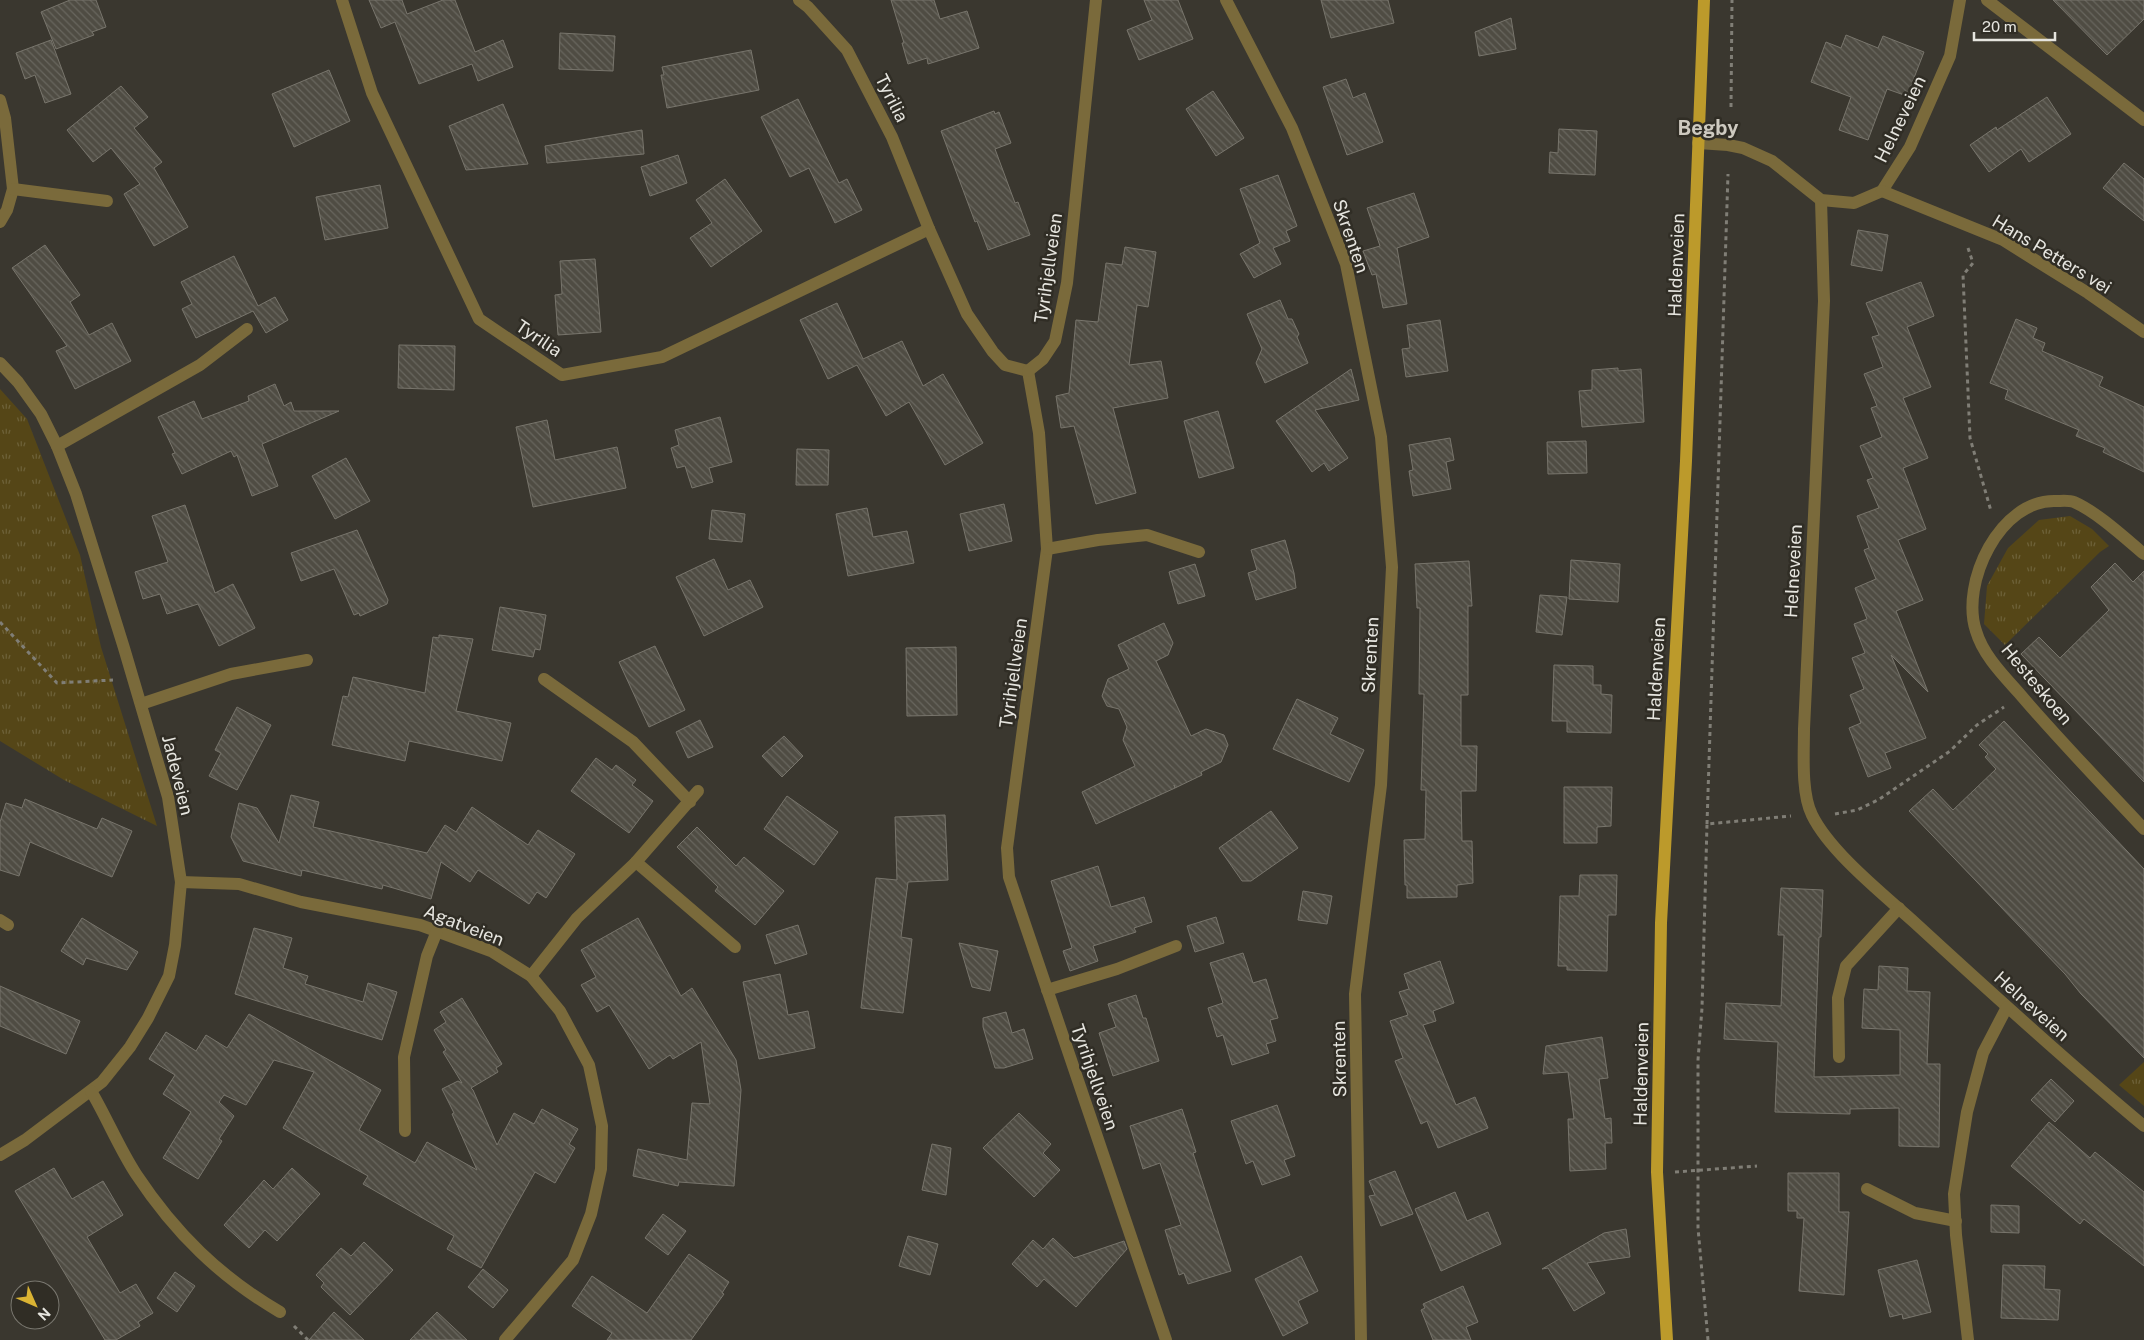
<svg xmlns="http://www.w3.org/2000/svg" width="2144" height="1340" font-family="'Public Sans',sans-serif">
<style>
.park{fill:url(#park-tufts)}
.building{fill:url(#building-back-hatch);stroke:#78756c}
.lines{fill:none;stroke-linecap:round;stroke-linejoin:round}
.path{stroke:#807e76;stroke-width:3;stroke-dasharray:4 4;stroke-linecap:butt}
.minor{stroke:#7a6a3b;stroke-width:12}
.major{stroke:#bc9a2b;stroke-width:12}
.labels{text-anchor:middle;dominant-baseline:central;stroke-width:5;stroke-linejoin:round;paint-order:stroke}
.street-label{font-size:18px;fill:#e6e5df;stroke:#302d25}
.quarter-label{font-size:20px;font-weight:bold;fill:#cecac0;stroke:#302d25}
</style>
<defs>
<pattern id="park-tufts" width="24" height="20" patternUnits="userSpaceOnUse" patternTransform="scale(1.25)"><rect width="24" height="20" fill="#554617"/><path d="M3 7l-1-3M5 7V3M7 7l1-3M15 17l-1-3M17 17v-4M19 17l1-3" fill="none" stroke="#6d6138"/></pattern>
<pattern id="building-back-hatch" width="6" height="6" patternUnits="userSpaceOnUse" patternTransform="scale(1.25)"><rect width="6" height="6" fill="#4f4c43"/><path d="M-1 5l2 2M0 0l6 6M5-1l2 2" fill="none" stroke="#68665e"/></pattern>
</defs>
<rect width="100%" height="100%" fill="#3a372f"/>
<g class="park">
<path d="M0 389 27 419 80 555 101 647 157 826 64 780 0 741Z"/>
<path d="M2070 516 2092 529 2109 546 2100 552 2005 645 1984 624 1987 586 2008 548 2039 520Z"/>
<path d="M2144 1062V1106L2119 1085Z"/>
</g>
<g class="building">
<path d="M70 0H96L106 27 92 32 94 35 56 49 41 12Z"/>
<path d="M369 0H402L407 14 443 0H455L475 52 503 40 513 67 478 81 472 64 419 84 395 22 381 28Z"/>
<path d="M891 0H934L940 19 967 11 979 48 928 64 927 58 908 64 902 43H904Z"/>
<path d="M1144 0H1178L1193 39 1139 60 1127 30 1152 20Z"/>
<path d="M1321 0H1388L1394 23 1331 38Z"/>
<path d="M2053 0H2144V19L2107 55Z"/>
<path d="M1511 18 1516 49 1479 56 1475 32Z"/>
<path d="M560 33 615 36 613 71 559 69Z"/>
<path d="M1846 35 1878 48 1883 36 1924 52 1907 96 1887 89 1868 140 1839 130 1851 97 1811 82 1826 42 1841 48Z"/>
<path d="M51 40 71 94 45 103 35 75 25 79 16 53Z"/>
<path d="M751 50 759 90 667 108 661 75H664L662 67Z"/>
<path d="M329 70 350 121 294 147 272 94Z"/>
<path d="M1346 79 1353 98 1365 93 1383 142 1347 155 1323 87Z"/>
<path d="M121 86 148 117 134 128 162 162 154 168 188 227 154 246 124 194 140 184 111 148 93 162 67 130Z"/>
<path d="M1213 91 1244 138 1216 156 1186 109Z"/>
<path d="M2047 97 2071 134 2029 162 2021 149 1989 172 1970 145 1996 127 1997 130Z"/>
<path d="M798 99 839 183 847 179 862 210 835 223 809 168 790 177 761 117Z"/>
<path d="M503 104 528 164 466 170 449 126Z"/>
<path d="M994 111 995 114 999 112 1011 143 995 149 1015 203 1018 202 1030 235 988 250 977 221 975 222 941 131Z"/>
<path d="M1559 129 1597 131 1595 175 1549 173 1550 152 1558 153Z"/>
<path d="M642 130 644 154 547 163 545 146Z"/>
<path d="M678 155 687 183 650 196 641 167Z"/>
<path d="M2124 163 2144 179V221L2103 188Z"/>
<path d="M1278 175 1297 226 1286 231 1290 241 1273 248 1281 264 1254 278 1240 254 1260 243 1240 189Z"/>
<path d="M725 179 762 231 711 267 690 238 712 223 696 200Z"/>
<path d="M380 185 388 228 325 240 316 197Z"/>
<path d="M1414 193 1429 237 1397 248 1407 304 1383 308 1376 274 1372 275 1363 251 1380 246 1367 208Z"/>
<path d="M1858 230 1888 235 1882 271 1851 265Z"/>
<path d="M45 245 80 295 70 302 89 335 112 323 131 361 75 389 56 351 67 346 12 268Z"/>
<path d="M1125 247 1156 252 1148 307 1137 305 1129 365 1161 361 1168 398 1113 408 1136 493 1096 504 1074 426 1061 428 1056 396 1069 393 1076 320 1098 322 1106 263 1122 265Z"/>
<path d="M234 256 258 306 275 297 288 320 266 333 253 311 196 338 182 309 192 304 181 282Z"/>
<path d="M595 259 601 332 558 335 555 295 562 294 560 261Z"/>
<path d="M1921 282 1934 316 1907 327 1931 387 1903 398 1928 458 1903 468 1926 529 1898 540 1923 600 1896 611 1928 692 1891 655 1926 738 1885 753 1891 768 1868 777 1849 728 1861 723 1850 695 1864 689 1852 658 1865 653 1854 624 1867 619 1855 588 1876 579 1864 550 1869 548 1857 516 1879 508 1867 480 1873 478 1860 446 1882 437 1871 408 1877 406 1864 374 1883 367 1872 337 1879 335 1866 303Z"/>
<path d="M1280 300 1288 319H1292L1299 334 1297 337 1308 363 1265 383 1256 363 1262 349 1247 314Z"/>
<path d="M837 303 863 359 902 341 923 386 943 374 983 443 945 465 909 402 886 416 857 365 828 379 800 320Z"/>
<path d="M2016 319 2037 328 2033 338 2045 343 2042 351 2103 377 2099 386 2144 407V472L2103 452 2105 448 2076 436 2079 430 2005 399 2008 390 1990 383Z"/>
<path d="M1440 320 1448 371 1406 377 1402 349 1410 348 1407 325Z"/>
<path d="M399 345 455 346 454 390 398 388Z"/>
<path d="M1618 368V371L1641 369 1644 422 1582 427 1579 391 1592 390V370Z"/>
<path d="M1351 369 1359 400 1315 410 1348 458 1329 471 1324 463 1312 472 1276 421Z"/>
<path d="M275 384 284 406 291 402 294 411H339L262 444 278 486 252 496 237 455 234 457 231 451 182 474 172 454 175 453 158 417 194 401 202 419 249 401 248 396Z"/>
<path d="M1218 411 1234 468 1199 478 1184 421Z"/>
<path d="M720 417 732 462 709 468 713 482 692 488 685 466 677 468 671 448 679 445 675 430Z"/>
<path d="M547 420 555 460 617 447 626 488 533 507 516 427Z"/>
<path d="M1450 438 1454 460 1446 462 1451 489 1413 496 1409 471 1413 470 1409 445Z"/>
<path d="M1586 441 1587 473 1548 474 1547 442Z"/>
<path d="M797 449 829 450 828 485H796Z"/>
<path d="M346 458 370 501 335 519 312 476Z"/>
<path d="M1004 504 1012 541 969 551 960 514Z"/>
<path d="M185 505 215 593 233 584 255 628 219 646 198 604 167 614 160 594 143 599 135 572 168 562 152 516Z"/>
<path d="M867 508 873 537 907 531 914 563 848 576 836 514Z"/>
<path d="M712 510 745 514 742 542 709 539Z"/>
<path d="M357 530 388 600 387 604 360 616 359 613 354 615 334 569 301 581 291 553Z"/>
<path d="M1285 540 1294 573 1296 588 1256 600 1248 573 1257 570 1251 550Z"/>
<path d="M714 559 728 590 750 580 763 607 704 636 676 577Z"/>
<path d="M1571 560 1620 564 1618 602 1569 599Z"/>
<path d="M1469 561 1472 606H1468V695H1461V746H1477L1476 791H1461L1462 841H1472L1473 883 1457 885V897L1407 898V885H1405L1404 840 1425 839 1426 790H1421L1424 694H1419L1420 608H1417L1415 564Z"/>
<path d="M2115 563 2133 582 2144 571V782L2021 654 2039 637 2060 658 2109 610 2091 587Z"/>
<path d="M1195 564 1205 596 1178 604 1169 572Z"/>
<path d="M1540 595 1567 597 1562 635 1536 632Z"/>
<path d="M500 607 546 615 540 650 535 649 533 657 492 650Z"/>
<path d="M1164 623 1173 643 1168 655 1156 661 1191 736 1206 729 1224 735 1228 745 1221 762 1201 772 1202 775 1175 788 1174 785 1175 788 1096 824 1082 792 1135 766 1123 740 1127 727 1119 709 1107 706 1102 696 1108 679 1129 669 1118 645Z"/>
<path d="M439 635 473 639 456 711 511 723 502 761 409 741 405 761 332 745 343 696 348 697 353 677 425 693 433 637 439 638Z"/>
<path d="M655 646 685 710 649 727 619 662Z"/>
<path d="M956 647 957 715 907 716 906 648Z"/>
<path d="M1554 665 1593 666V685H1601V694L1612 695 1611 733 1567 732V721H1552Z"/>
<path d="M1297 699 1338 718 1330 734 1364 750 1349 782 1273 749Z"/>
<path d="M237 707 271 725 237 790 209 776 221 753 215 750Z"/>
<path d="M700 720 713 747 688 758 676 732Z"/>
<path d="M2004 721 2144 869V1058L2081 994 2065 974 1909 811 1933 789 1953 810 1996 769 1985 757 1988 754 1979 745Z"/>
<path d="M784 736 803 756 782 777 762 756Z"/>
<path d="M596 758 612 770 616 765 636 780 632 785 653 801 629 833 571 791Z"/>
<path d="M1564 787H1612L1611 826 1597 827V843H1564Z"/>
<path d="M291 795 319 802 313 827 427 853 445 825 456 832 472 807 528 845 538 830 575 854 546 898 537 892 529 904 478 870 470 882 441 862 431 899 383 885 382 889 302 870 301 876 243 861 231 837 239 803 257 808 279 843Z"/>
<path d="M787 796 838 832 814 865 764 829Z"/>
<path d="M25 799 97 829 102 818 132 831 112 877 30 842 19 876 0 870V822L6 803 22 808Z"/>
<path d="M1271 811 1298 848 1251 881H1242L1219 848Z"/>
<path d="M945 815 948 880 908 882 901 937 912 939 903 1013 861 1008 876 878 897 880 895 817Z"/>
<path d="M697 827 736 866 744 857 784 891 755 925 715 891 718 887 677 847Z"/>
<path d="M1098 866 1111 907 1144 897 1152 922 1134 928 1136 932 1093 946 1098 961 1070 971 1063 951 1072 948 1051 881Z"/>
<path d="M1580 875H1617L1616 915H1608L1607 971 1567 970V966H1558L1560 896H1579Z"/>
<path d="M1781 888 1823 890 1821 937H1819L1814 1077 1900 1075V1030L1862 1028 1864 989 1878 990 1879 966 1908 968 1907 991 1930 992 1927 1064H1940L1939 1147 1899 1146V1108L1850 1109V1114L1775 1112 1778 1042 1724 1039 1726 1003 1781 1006 1784 935H1778Z"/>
<path d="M1303 891 1332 896 1327 924 1298 920Z"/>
<path d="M1216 917 1224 943 1195 952 1187 926Z"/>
<path d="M82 918 138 952 127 970 86 958 83 965 61 951Z"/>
<path d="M638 918 681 996 692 988 736 1060 741 1090 734 1186 679 1182 678 1186 633 1176 638 1149 687 1160 692 1103 710 1104 701 1042 673 1059 670 1055 649 1069 609 1005 597 1012 581 985 596 977 581 950Z"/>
<path d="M798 925 807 954 775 964 766 935Z"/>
<path d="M254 928 292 938 283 968 308 976 305 984 363 1002 368 983 397 992 382 1040 235 994Z"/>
<path d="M959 943 998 951 990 991 972 987Z"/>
<path d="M1243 953 1253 983 1266 979 1278 1018 1270 1020 1276 1041 1266 1044 1269 1053 1232 1065 1223 1035 1217 1037 1208 1008 1223 1003 1210 963Z"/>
<path d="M1440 961 1454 1003 1433 1011 1436 1021 1423 1025 1456 1105 1475 1097 1488 1128 1438 1148 1427 1121 1421 1124 1395 1061 1403 1058 1390 1021 1408 1015 1399 992 1409 989 1404 974Z"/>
<path d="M780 974 788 1015 808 1011 815 1048 759 1059 743 982Z"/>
<path d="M0 986 80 1021 66 1054 0 1026Z"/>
<path d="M1136 995 1143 1018H1146L1159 1061 1113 1076 1099 1033 1116 1027 1108 1004Z"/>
<path d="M462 998 502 1064 496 1068 498 1072 471 1088 473 1090 497 1145 514 1113 534 1124 542 1109 578 1129 569 1144 575 1148 555 1183 535 1172 481 1268 447 1249 454 1236 363 1184 368 1176 283 1128 314 1072 274 1060 246 1105 224 1095 219 1102 234 1116 219 1139 222 1141 198 1179 163 1158 191 1112 163 1094 175 1075 149 1059 166 1032 196 1051 206 1035 227 1048 249 1014 381 1090 359 1130 415 1163 427 1142 477 1170 452 1114 454 1113 442 1089 458 1081 462 1083 443 1052 446 1050 434 1030 446 1022 440 1012Z"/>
<path d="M1006 1012 1012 1033 1024 1029 1033 1059 1004 1068H995L983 1027V1018Z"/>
<path d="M1602 1037 1608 1078 1599 1079 1605 1119 1611 1118 1612 1143H1605L1606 1169 1570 1171 1568 1119H1574L1568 1072 1543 1074 1546 1046Z"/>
<path d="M2051 1079 2074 1101 2055 1122 2031 1100Z"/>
<path d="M1277 1105 1295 1156 1284 1160 1290 1175 1262 1185 1253 1161 1246 1164 1231 1121Z"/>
<path d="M1182 1109 1196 1152 1193 1153 1231 1271 1188 1284 1184 1273 1179 1275 1165 1230 1181 1225 1160 1163 1143 1169 1130 1126Z"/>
<path d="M1019 1113 1051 1144 1043 1153 1060 1170 1034 1197 983 1148Z"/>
<path d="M2049 1122 2090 1158 2095 1152 2144 1192V1266L2084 1219 2080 1224 2011 1166Z"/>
<path d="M932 1144 951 1148 946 1195 922 1190Z"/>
<path d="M54 1168 72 1199 103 1181 123 1215 87 1237 120 1293 136 1284 153 1313 138 1322 140 1326 116 1340H105L15 1191Z"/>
<path d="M292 1168 320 1194 277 1241 265 1230 249 1248 224 1225 264 1180 273 1189Z"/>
<path d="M1395 1171 1413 1214 1381 1226 1369 1196 1375 1195 1369 1181Z"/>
<path d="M1788 1173H1839V1212H1849L1844 1295 1799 1291 1804 1218H1797V1211H1788Z"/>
<path d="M1455 1192 1467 1221 1488 1212 1501 1244 1441 1271 1415 1209Z"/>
<path d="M1991 1205 2019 1206V1233L1991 1232Z"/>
<path d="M663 1214 686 1231 668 1255 645 1238Z"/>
<path d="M1626 1229 1630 1257 1587 1263 1605 1293 1574 1311 1548 1268 1542 1269 1604 1233Z"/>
<path d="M908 1236 938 1244 930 1275 899 1266Z"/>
<path d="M1053 1238 1074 1258 1124 1241 1127 1249 1076 1307 1044 1279 1037 1287 1012 1264 1033 1240 1043 1249Z"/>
<path d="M364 1242 393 1270 350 1315 321 1287 324 1283 316 1275 341 1248 351 1256Z"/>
<path d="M689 1254 729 1282 722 1293 724 1294 691 1340H607L612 1333 572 1306 592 1276 647 1313Z"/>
<path d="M1301 1256 1318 1291 1298 1301 1308 1323 1283 1336 1255 1279Z"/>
<path d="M1917 1260 1931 1312 1903 1319 1902 1314 1890 1317 1878 1270Z"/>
<path d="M2003 1265 2045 1266 2044 1289 2060 1290 2058 1320 2001 1318Z"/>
<path d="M483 1269 508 1290 493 1308 468 1287Z"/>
<path d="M175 1272 195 1286 177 1312 157 1298Z"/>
<path d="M1463 1286 1478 1322 1466 1327 1471 1340H1433L1421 1310 1425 1308 1423 1304Z"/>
<path d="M334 1312 364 1340H309Z"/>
<path d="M437 1312 467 1340H410Z"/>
</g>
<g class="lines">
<g class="path">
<path d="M1731 107 1732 0"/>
<path d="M1968 248 1973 263 1963 275 1970 438 1991 511"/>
<path d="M0 622 57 683 113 680"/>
<path d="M1835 814 1857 810 1878 800 1950 751 1977 725 2004 707"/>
<path d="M1707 824 1728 174"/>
<path d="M1675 1172 1757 1166"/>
<path d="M294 1326 308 1340"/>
<path d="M1708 1340 1698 1228V1060L1702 1008 1707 824 1791 816"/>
</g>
<g class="minor">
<path d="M342 0 372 93 479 319 562 375 662 357 929 229"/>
<path d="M799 0 808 7 847 50 892 137 929 229 967 314 993 352 1005 365 1028 371"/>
<path d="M1226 0 1292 128 1346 264 1381 437 1392 567 1381 785 1355 994 1361 1340"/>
<path d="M1987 0 2144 120"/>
<path d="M0 100 5 118 13 189 7 210 0 222"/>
<path d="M1698 143 1728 145 1743 148 1772 161 1821 200 1854 203 1882 191 1910 147 1950 56 1960 0"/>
<path d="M13 189 107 201"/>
<path d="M1882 191 2003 240 2088 293 2144 332"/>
<path d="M1821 200 1824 301 1804 729C1804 753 1801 793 1812 815 1830 852 1883 894 1914 922 1989 991 2065 1060 2144 1126"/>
<path d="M0 363 18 382 41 414 57 446 76 494 124 648 168 797 181 882 175 945 169 976 148 1018 130 1047 102 1082 25 1140 0 1155"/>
<path d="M1028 371 1039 433 1047 549 1007 848 1009 877 1166 1340"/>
<path d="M1028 371 1043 359 1055 341 1067 283 1096 0"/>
<path d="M57 446 200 365 247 329"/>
<path d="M1047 549 1098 540 1147 535 1199 552"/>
<path d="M2144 554C2125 538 2097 512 2074 502 2069 500 2061 501 2056 501 2000 499 1960 583 1976 631 1983 655 2003 675 2019 693 2059 740 2102 784 2144 829"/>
<path d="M544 679 633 742 690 802"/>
<path d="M141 704 231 674 307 660"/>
<path d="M636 862 735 947"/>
<path d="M181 882 239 884 301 902 420 925 491 951 531 976 560 1011 589 1065 602 1126 601 1169 591 1214 573 1260 505 1340"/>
<path d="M0 920 8 925"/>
<path d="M531 976 577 918 636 862 698 791"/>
<path d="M1047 990 1117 969 1176 946"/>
<path d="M1839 1057 1838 998 1846 966 1899 908"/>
<path d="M91 1091C107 1118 119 1148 136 1174 175 1233 220 1277 280 1312"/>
<path d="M405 1131 404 1057 427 956 437 931"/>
<path d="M1867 1189 1915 1213 1956 1221"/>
<path d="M1968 1340 1956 1235 1954 1194 1967 1112 1983 1053 2007 1007"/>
</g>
<path class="major" d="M1667 1340 1657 1172 1661 923 1686 461 1704 0"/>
</g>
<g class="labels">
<g class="street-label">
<text transform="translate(892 98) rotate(63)">Tyrilia</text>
<text transform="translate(1900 119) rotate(-64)">Helneveien</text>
<text transform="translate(1351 236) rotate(71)">Skrenten</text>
<text transform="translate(2052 254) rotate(31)">Hans Petters vei</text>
<text transform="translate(1676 265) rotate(-88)">Haldenveien</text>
<text transform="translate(1048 268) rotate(-82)">Tyrihjellveien</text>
<text transform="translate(539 338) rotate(34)">Tyrilia</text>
<text transform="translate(1793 571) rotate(-87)">Helneveien</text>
<text transform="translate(1370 655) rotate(-87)">Skrenten</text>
<text transform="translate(1656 669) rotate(-87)">Haldenveien</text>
<text transform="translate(1013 673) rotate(-82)">Tyrihjellveien</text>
<text transform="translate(2037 684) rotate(50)">Hesteskoen</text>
<text transform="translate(178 775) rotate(76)">Jadeveien</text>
<text transform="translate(464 925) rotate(21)">Agatveien</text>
<text transform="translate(2032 1006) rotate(42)">Helneveien</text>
<text transform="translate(1339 1059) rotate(-91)">Skrenten</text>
<text transform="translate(1641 1074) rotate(-89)">Haldenveien</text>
<text transform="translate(1095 1077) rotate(71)">Tyrihjellveien</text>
</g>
<g class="quarter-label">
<text x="1708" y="128">Begby</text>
</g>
</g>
<g transform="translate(35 1305) rotate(135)"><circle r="24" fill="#302d25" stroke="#79776f"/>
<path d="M0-4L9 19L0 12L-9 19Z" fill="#dab333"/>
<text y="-8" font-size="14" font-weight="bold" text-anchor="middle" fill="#e6e5df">N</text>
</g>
<path d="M1974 32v8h81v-8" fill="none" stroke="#e6e5df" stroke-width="2.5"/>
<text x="1982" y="32" font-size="15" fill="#e6e5df" stroke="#302d25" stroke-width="4" paint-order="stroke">20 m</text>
</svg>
